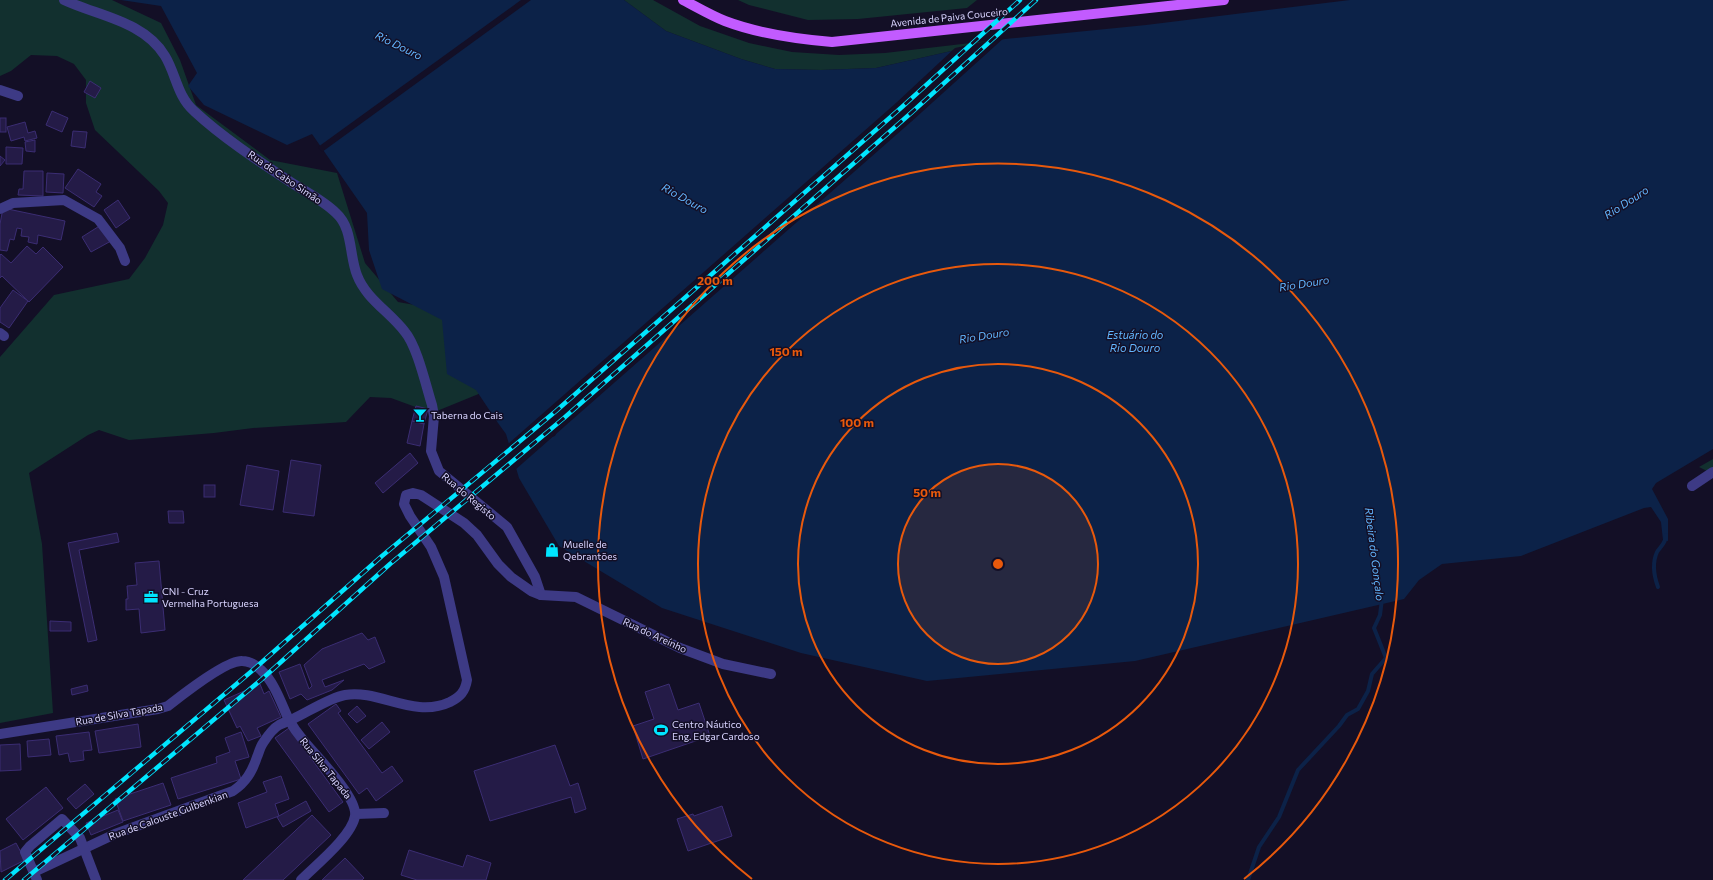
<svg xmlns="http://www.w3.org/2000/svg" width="1713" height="880" font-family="Commissioner,sans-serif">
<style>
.green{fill:#12302f}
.water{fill:#0c2248;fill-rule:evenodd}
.pier{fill:#130f26;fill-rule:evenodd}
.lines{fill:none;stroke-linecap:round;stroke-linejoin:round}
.stream{stroke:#0c2248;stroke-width:4}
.building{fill:#241b47;stroke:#3b2d73}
.street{stroke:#3d3a85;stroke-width:10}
.primary{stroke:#c25bff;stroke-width:10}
.rail-casing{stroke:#00e5ff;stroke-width:4.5}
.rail{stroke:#130f26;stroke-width:3;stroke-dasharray:9;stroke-linecap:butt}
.ring{fill:none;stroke:#e8590c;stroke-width:2}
.labels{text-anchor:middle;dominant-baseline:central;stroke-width:3;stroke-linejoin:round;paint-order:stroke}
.street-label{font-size:10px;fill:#d9d4ff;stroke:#130f26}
.poi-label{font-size:10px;fill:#d9d4ff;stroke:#130f26;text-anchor:start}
.water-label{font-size:11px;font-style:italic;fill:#62b6ff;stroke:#130f26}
.centre{fill:#e8590c;stroke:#130f26;stroke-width:2}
.ring-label{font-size:12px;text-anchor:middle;font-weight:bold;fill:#e8590c;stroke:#130f26;stroke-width:3;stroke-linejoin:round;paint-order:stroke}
</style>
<rect width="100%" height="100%" fill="#130f26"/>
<g class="green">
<path d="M0 0H112L161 23 180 60 196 105 270 160 337 173 365 263 398 302 426 307H453L481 393 432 413 391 398 370 397 346 422 253 428 214 433 129 440 99 430 88 435 29 473 42 544 53 713 0 723V357L54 295 129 279 145 258 163 225 168 203 159 191 95 130 86 103V80L74 64 57 56 31 55 11 71 0 76Z"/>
<path d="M624 0H653L700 26 749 43 792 52 839 55 885 53 1005 39 876 68 821 70 775 69 741 59 666 31Z"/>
<path d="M738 0H977L967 8 858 19 808 20 749 5Z"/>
<path d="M1713 459V474L1699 467Z"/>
</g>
<path class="water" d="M121 0H624L666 31 741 59 775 69 821 70 876 68 1005 39 1146 25 1350 0H1713V449L1656 483 1652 489 1668 519V541L1663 540 1661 522 1651 507 1644 508 1521 556 1442 564 1419 580 1404 599 1135 661 927 681 801 653 662 608 559 546 519 478 506 434 498 423 476 390 447 374 442 320 382 289 369 250 367 213 312 134 287 145 204 105 188 86 197 73 161 6ZM905 100 913 104 916 113 912 121 903 125 895 120 892 111 896 103ZM547 415 556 419 559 428 555 436 546 439 537 435 534 426 538 418Z"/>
<g class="pier">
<path d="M521 0H531L322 152 318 147Z"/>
<path d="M1005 37 912 121 515 470 507 445 896 103 955 48ZM904 102 912 105 914 113 911 120 903 122 896 119 894 111 897 104ZM547 417 554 420 557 428 553 435 546 437 539 434 536 426 540 419Z"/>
</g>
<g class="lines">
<g class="stream">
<path d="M1658 587C1654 576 1652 563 1657 552 1661 546 1666 543 1666 535"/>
<path d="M1248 880 1259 847 1279 817 1298 770 1339 726 1347 715 1358 709 1368 691 1372 674 1386 658 1374 628 1380 615 1382 599"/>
</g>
</g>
<g class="building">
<path d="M90 81 101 88 95 98 84 92Z"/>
<path d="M52 111 68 118 62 132 46 125Z"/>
<rect x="0" y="118" width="6" height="14"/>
<path d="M25 122 28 133 35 131 37 138 25 141 24 137 11 141 7 127Z"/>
<path d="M73 131 87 132 85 148 71 146Z"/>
<path d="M35 140V152L26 151 25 142Z"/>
<path d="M6 147 23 148 22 164H6Z"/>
<path d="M0 156 5 160 0 166Z"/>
<path d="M78 169 101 184 96 192 102 196 94 207 65 188Z"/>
<path d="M24 171H43V196L18 195 19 189H23Z"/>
<path d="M47 173 64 174 63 193 46 192Z"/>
<path d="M118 200 130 218 116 228 104 210Z"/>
<path d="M3 208 65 221 61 240 38 235 37 244 28 242 29 237 21 236 22 229 17 228 14 240 10 239 7 251 0 250V224Z"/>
<path d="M101 225 111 241 91 252 82 237Z"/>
<path d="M27 246 36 254 43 247 63 267 29 302 2 276 0 278V255L1 254 11 263Z"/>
<path d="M13 290 28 301 9 328 0 322V308Z"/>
<path d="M416 406 428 409 424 424 412 421Z"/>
<path d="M412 421 424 424 420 446 407 443Z"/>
<path d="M410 453 418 463 383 493 375 483Z"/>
<path d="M291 460 321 465 314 516 283 512Z"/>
<path d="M247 465 279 471 273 510 240 505Z"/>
<rect x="204" y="485" width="11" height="12"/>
<path d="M168 511H183L184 523H169Z"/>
<path d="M117 533 119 542 79 550 97 640 88 642 68 543Z"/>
<path d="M159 561 165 630 141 633 139 609 126 610V599H128L127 586 137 585 135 563Z"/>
<path d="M50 621 71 622V631H50Z"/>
<path d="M362 633 368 640 375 637 385 662 369 669 364 664 322 680 325 687 344 680 332 690 307 700 301 694 290 699 279 672 300 664 309 689 312 686 304 665 322 649Z"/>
<path d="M260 684 264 694 269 691 281 717 257 728 261 736 248 741 240 726 237 728 224 700Z"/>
<path d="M669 684 678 710 699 703 710 736 643 759 633 726 654 719 645 692Z"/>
<path d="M87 685 88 691 72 695 71 689Z"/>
<path d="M336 704 341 711 338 713 382 773 392 766 403 781 376 801 367 788 359 794 308 724Z"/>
<path d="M357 706 366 716 357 723 348 714Z"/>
<path d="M382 722 390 732 369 749 361 740Z"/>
<path d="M138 724 141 747 99 753 95 731Z"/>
<path d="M289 728 343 802 329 812 275 738Z"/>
<path d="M89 732 92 750 83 751 84 760 70 762 68 753 59 755 56 736Z"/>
<path d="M241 732 249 757 235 761 241 779 178 799 171 778 217 763 216 757 230 752 225 738Z"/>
<path d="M49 739 51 755 28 757 27 741Z"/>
<path d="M20 744 21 770 0 771V745Z"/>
<path d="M555 745 570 786 578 783 586 809 575 813 571 797 490 821 474 771Z"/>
<path d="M281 776 289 799 275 804 279 816 246 828 238 803 267 792 263 782Z"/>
<path d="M163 783 171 805 123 821 115 799Z"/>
<path d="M85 784 94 794 76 809 67 799Z"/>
<path d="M46 787 63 808 23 840 6 819Z"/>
<path d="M306 801 311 811 283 827 277 817Z"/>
<path d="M722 806 732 836 688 851 677 819 693 814 694 816Z"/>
<path d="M118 810 123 822 91 835 86 823Z"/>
<path d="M312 815 331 835 283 880H243Z"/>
<path d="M16 843 25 860 1 872 0 851Z"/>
<path d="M409 850 463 867 467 855 491 863 486 880H417L401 875Z"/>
<path d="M345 858 364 878 362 880H322Z"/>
</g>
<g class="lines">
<g class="street">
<path d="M64 0C98 16 144 21 165 56 176 74 177 96 194 111 222 137 257 160 289 181 304 191 323 200 336 213 353 228 349 255 357 275 366 299 390 312 405 332 417 346 426 386 432 405L434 416 431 451 439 471 507 527 535 577 541 595"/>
<path d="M0 90 18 96"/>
<path d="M0 209 13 203 64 200 98 219 120 248 125 261"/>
<path d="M0 333 4 336"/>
<path d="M1692 486 1713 472"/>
<path d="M0 734 158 709 168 706C182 695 226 660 242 661 249 661 256 665 261 670 275 683 281 703 289 720 293 727 298 734 303 740 315 755 358 797 355 816 352 836 316 865 301 880"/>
<path d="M356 814 384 813"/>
<path d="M34 872 115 834 233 791C246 782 252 772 257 757 259 753 260 747 263 743 267 737 272 729 279 725 283 723 288 721 293 719 308 712 329 698 345 695 379 689 414 719 450 702 460 697 465 692 467 680L444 577 431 547 410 516 404 504 406 495 413 493 421 495 464 523 477 535 498 564 511 577 531 591 541 595 576 597 680 648 723 664 771 674"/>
<path d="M37 880 25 852 30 846 62 819 80 838 96 880"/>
</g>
<path class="primary" d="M683 0C697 7 710 15 725 21 759 34 796 39 832 42L1224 0"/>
<defs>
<g id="rail">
<path d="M5 880 253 670 382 556 556 411 902 107 1020 0"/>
<path d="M24 880 262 679 390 564 564 418 911 113 1036 0"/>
</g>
</defs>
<use href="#rail" class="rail-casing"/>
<use href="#rail" class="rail"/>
</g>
<circle cx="998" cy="564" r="100" fill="#e8590c" fill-opacity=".12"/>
<g class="ring">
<circle cx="998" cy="564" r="100"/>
<circle cx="998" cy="564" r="200"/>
<circle cx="998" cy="564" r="300"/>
<path d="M752 879A400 400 0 1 1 1244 879"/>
</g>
<defs>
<symbol id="bar-bare" viewBox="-9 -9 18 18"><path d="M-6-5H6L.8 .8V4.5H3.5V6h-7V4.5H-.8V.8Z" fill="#00e5ff" stroke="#130f26" stroke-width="2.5" paint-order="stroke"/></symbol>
<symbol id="shop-bare" viewBox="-9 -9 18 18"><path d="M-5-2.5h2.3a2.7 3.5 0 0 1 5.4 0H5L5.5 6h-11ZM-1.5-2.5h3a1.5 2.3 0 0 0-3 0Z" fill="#00e5ff" stroke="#130f26" stroke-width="2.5" paint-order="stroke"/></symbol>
<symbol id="office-bare" viewBox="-9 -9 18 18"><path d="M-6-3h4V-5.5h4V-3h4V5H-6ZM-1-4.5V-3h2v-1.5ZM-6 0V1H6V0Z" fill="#00e5ff" stroke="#130f26" stroke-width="2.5" paint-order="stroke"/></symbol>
<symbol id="stadium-bare" viewBox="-9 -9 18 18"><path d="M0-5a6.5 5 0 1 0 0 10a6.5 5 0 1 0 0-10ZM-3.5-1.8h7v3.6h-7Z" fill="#00e5ff" stroke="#130f26" stroke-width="2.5" paint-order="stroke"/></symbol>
</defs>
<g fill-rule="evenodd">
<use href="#bar-bare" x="410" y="405" width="20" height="20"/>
<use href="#shop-bare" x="542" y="540" width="20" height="20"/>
<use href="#office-bare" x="141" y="587" width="20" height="20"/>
<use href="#stadium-bare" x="651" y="720" width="20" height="20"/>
</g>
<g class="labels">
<g class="street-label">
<text transform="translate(949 17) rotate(-6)">Avenida de Paiva Couceiro</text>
<text transform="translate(285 177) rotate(34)">Rua de Cabo Simão</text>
<text transform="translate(469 496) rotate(40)">Rua do Registo</text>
<text transform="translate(655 635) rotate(25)">Rua do Areínho</text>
<text transform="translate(119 714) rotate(-10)">Rua de Silva Tapada</text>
<text transform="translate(326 768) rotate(51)">Rua Silva Tapada</text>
<text transform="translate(168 815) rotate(-20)">Rua de Calouste Gulbenkian</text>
</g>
<g class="poi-label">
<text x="431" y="415">Taberna do Cais</text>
<text x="563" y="544">Muelle de<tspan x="563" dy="12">Qebrantões</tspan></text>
<text x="162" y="591">CNI - Cruz<tspan x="162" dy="12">Vermelha Portuguesa</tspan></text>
<text x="672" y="724">Centro Náutico<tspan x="672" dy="12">Eng. Edgar Cardoso</tspan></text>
</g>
<g class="water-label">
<text transform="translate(399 45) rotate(26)">Rio Douro</text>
<text transform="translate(685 198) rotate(29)">Rio Douro</text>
<text transform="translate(1626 202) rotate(-33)">Rio Douro</text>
<text transform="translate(1304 283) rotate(-9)">Rio Douro</text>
<text x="1135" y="334">Estuário do<tspan x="1135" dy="13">Rio Douro</tspan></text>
<text transform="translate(984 335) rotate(-9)">Rio Douro</text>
<text transform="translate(1375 554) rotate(83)">Ribeira do Gonçalo</text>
</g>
</g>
<circle cx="998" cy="564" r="6" class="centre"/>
<g class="ring-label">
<text x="715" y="285">200 m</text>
<text x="786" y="356">150 m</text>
<text x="857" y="427">100 m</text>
<text x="927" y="497">50 m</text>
</g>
</svg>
